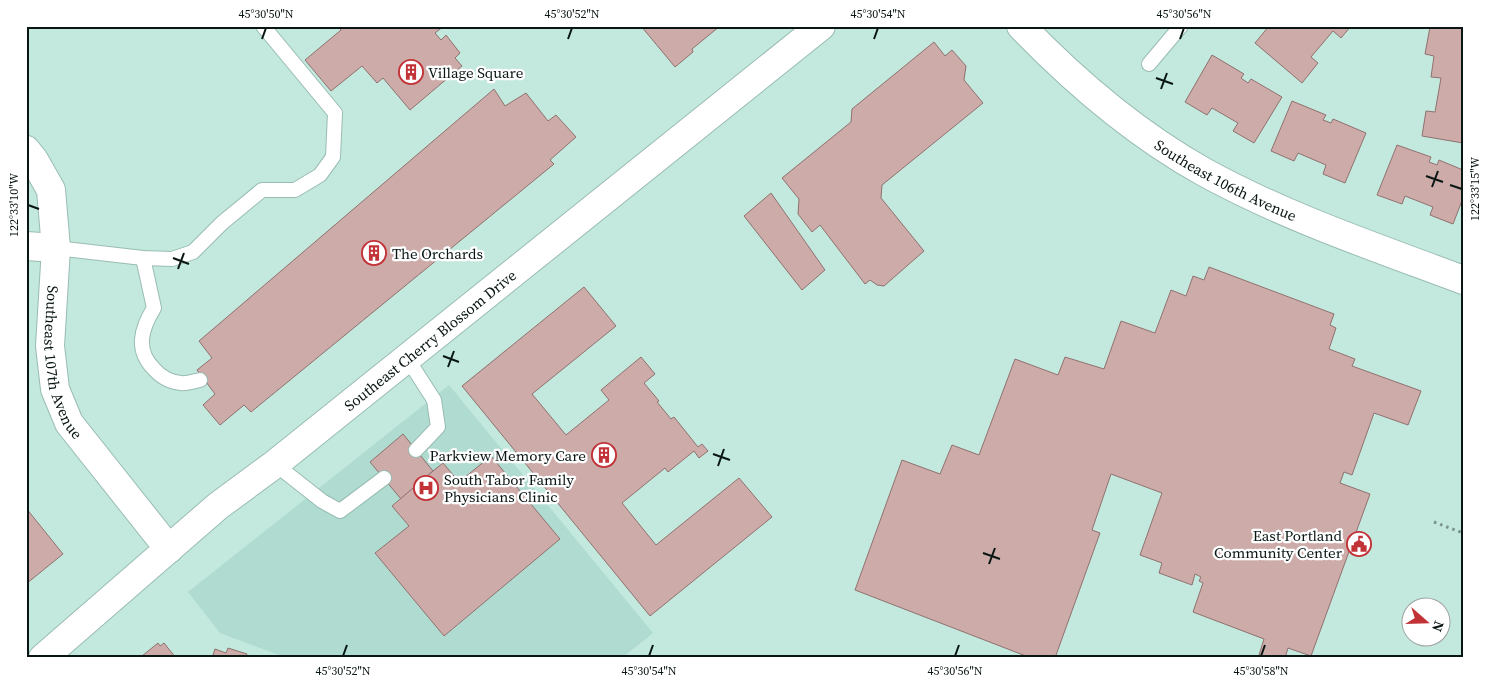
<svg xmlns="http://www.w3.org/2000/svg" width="1489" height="684" font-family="'Source Serif 4',serif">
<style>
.built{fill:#afdbd0}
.building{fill:#ccaba8;stroke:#90716f}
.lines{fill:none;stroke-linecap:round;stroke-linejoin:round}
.lane-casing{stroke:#99bcb3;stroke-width:16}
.street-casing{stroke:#99bcb3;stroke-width:30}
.secondary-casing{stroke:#99bcb3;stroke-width:30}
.path{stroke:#78938c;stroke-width:3;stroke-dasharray:2.5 4;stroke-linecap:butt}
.lane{stroke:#fff;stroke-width:14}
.street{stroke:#fff;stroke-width:28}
.secondary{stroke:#fff;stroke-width:28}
.ticks{fill:none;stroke:#091613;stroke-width:2}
.labels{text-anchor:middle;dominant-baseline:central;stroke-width:4.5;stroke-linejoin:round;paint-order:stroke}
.poi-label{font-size:15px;fill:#091613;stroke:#fff;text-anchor:start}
.street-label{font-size:15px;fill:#091613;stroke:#fff}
.neatline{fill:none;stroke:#091613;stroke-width:2}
.ticks-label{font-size:12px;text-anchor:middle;fill:#091613}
</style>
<rect width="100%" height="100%" fill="#c3e8de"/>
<path class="built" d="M449 385 653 633 622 658H287L220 633 188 592Z"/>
<g class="building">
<path d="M338 26H444L435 33 441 40 446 35 460 53 455 58 462 66 410 110 383 78 377 83 362 66 331 91 305 60 341 30Z"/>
<path d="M641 26H720L692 49 693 52 675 67Z"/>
<path d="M1269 26H1351L1341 38 1333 31 1311 57 1318 63 1302 83 1255 43Z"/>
<path d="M1439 26H1463V143L1422 136 1426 111 1435 112 1441 78 1431 77 1434 56 1425 54 1430 27 1439 28Z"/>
<path d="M934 42 945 56 952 50 966 66 964 80 983 103 882 185 881 198 924 251 884 286 877 285 870 280 865 284 820 225 812 232 798 214 799 199 782 178 851 122 852 109Z"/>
<path d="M1212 55 1244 74 1241 78 1248 83 1251 79 1282 97 1254 143 1233 131 1238 123 1212 108 1207 115 1185 102Z"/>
<path d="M494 89 505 106 526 93 548 121 556 115 576 137 550 160 554 164 251 412 244 405 220 425 203 405 215 394 197 370 212 358 199 341Z"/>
<path d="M1292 101 1326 115 1323 120 1331 123 1333 119 1366 133 1345 183 1323 174 1326 165 1298 153 1294 161 1271 151Z"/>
<path d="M1397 145 1431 157 1429 162 1437 165 1439 160 1463 170V198L1453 224 1430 215 1433 207 1405 196 1402 204 1377 195Z"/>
<path d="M771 193 825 270 802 290 744 216Z"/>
<path d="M1209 267 1334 314 1330 325 1336 328 1329 349 1355 359 1352 366 1421 391 1408 425 1374 413 1352 475 1344 472 1340 483 1370 494 1311 656 1288 648 1285 658H1267L1259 655 1264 639 1193 612 1203 583 1199 581 1201 577 1195 574 1192 585 1159 573 1162 563 1140 555 1162 493 1111 474 1092 530 1100 533 1055 658H1031L855 590 902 460 940 474 952 445 979 455 1015 359 1058 375 1065 357 1104 369 1121 321 1155 333 1171 290 1186 296 1193 276 1204 280Z"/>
<path d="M584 287 616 326 532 394 566 435 609 400 601 390 641 357 655 374 644 383 659 401 657 402 671 419 674 417 698 447 702 444 708 451 699 458 694 451 668 472 665 468 622 503 656 545 739 478 772 517 650 616 462 386Z"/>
<path d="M403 434 433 471 401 499 370 462Z"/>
<path d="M491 456 560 539 444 636 375 553 409 526 392 506 433 471 443 463 459 482Z"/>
<path d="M26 508 63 554 26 584Z"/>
<path d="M158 643 160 646 164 643 176 658H143L142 656Z"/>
<path d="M228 648 247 654 245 658H212L215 649 226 653Z"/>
</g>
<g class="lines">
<defs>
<g id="lane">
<path d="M1149 64 1181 26"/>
<path d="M56 248 143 258 172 259 193 252 222 223 262 190H295L320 175 333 157 335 113 263 26"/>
<path d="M143 258 154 308C141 329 135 350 154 369 161 377 170 382 181 383 187 384 195 381 200 380"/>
<path d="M407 358 434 400 438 427 416 450"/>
<path d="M275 464 322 501 340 511 384 478"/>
</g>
<g id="street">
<path id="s1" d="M26 150 34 160 51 190 56 248 50 346 55 389 69 423 169 549"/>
<path d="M26 246 56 248"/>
</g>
<g id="secondary">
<path id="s2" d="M1021 26C1075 82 1136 134 1204 172 1286 217 1375 247 1463 280"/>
<path id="s3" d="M43 658 218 506 275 464 821 26"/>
</g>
</defs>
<use href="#lane" class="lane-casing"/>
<use href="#street" class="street-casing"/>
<use href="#secondary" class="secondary-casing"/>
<path class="path" d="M1434 522 1463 533"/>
<use href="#lane" class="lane"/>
<use href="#street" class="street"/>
<use href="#secondary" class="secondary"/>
</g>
<path class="ticks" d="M262 39 266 28M568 39 572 28M874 39 878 28M1180 39 1184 28M1156 78 1173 84M1161 89 1167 73M1426 176 1443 182M1450 185 1462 189M1432 187 1438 171M28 205 39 209M173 258 189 264M178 269 184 253M443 356 459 362M448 367 454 351M713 454 730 460M718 466 724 449M983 553 1000 559M989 564 995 548M343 656 347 645M649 656 653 645M955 656 959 645M1261 656 1265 645"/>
<defs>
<symbol id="building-ring" viewBox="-11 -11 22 22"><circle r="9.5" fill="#fff" stroke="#c23338" stroke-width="1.5"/><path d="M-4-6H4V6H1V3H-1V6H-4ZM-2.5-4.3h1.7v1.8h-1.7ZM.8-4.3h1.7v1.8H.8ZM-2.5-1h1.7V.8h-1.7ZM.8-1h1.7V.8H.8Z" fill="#c23338"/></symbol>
<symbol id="hospital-ring" viewBox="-11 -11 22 22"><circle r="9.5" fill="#fff" stroke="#c23338" stroke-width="1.5"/><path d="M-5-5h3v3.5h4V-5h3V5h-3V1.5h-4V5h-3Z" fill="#c23338"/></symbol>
<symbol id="civic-ring" viewBox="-11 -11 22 22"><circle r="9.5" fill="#fff" stroke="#c23338" stroke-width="1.5"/><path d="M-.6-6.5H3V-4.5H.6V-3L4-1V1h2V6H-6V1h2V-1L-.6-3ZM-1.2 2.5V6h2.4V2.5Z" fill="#c23338"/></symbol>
</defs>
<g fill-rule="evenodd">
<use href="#building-ring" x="397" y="58" width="28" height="28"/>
<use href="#building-ring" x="360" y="239" width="28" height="28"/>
<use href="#building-ring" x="590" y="441" width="28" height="28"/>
<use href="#hospital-ring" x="412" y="474" width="28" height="28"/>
<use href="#civic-ring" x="1345" y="530" width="28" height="28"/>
</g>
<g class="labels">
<g class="poi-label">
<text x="428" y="72">Village Square</text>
<text x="392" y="253">The Orchards</text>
<text x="586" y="455" text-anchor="end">Parkview Memory Care</text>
<text x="444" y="479">South Tabor Family<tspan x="444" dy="17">Physicians Clinic</tspan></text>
<text x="1342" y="535" text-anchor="end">East Portland<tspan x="1342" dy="17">Community Center</tspan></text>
</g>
<g class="street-label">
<text stroke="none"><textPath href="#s2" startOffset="258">Southeast 106th Avenue</textPath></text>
<text stroke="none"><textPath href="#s3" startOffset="501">Southeast Cherry Blossom Drive</textPath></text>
<text stroke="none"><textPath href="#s1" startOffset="222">Southeast 107th Avenue</textPath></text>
</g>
</g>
<rect width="1489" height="684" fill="none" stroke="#ffffff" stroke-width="55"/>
<g transform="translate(1426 622) rotate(110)"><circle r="24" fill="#ffffff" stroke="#9da2a1"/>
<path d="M0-4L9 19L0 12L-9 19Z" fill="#c23338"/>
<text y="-8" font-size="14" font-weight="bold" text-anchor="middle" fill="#091613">N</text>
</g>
<rect x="28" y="28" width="1434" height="628" class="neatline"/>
<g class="ticks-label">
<text x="266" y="18">45°30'50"N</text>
<text x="572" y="18">45°30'52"N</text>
<text x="878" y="18">45°30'54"N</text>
<text x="1184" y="18">45°30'56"N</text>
<text transform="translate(1475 189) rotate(-90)" y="4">122°33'15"W</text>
<text transform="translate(14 205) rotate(-90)" y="4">122°33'10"W</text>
<text x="343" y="675">45°30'52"N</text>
<text x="649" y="675">45°30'54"N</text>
<text x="955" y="675">45°30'56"N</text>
<text x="1261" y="675">45°30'58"N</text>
</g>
</svg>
